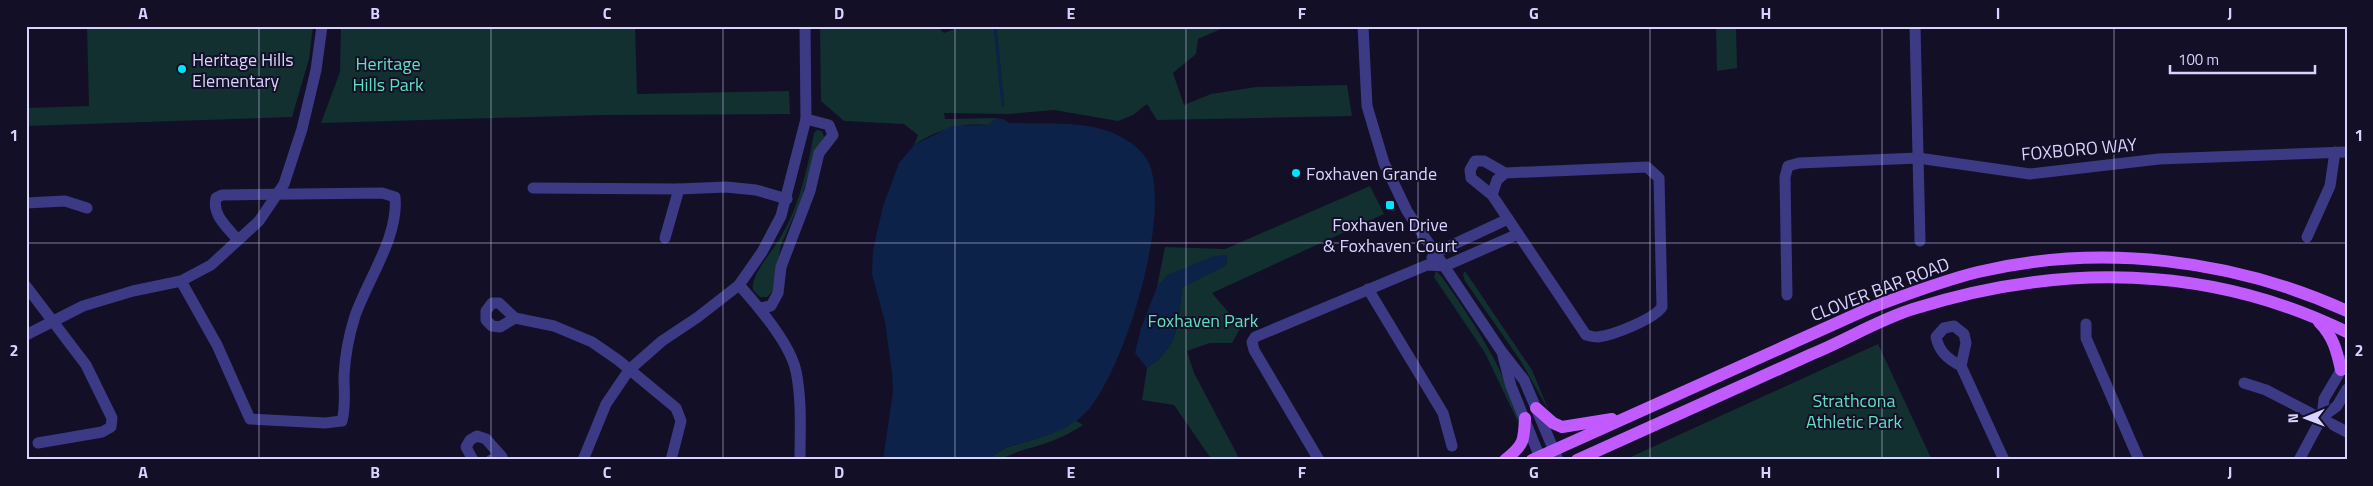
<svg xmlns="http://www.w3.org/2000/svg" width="2373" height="486" font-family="'Titillium Web',sans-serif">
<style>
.green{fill:#12302f}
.water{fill:#0c2248}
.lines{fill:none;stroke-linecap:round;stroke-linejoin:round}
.stream{stroke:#0c2248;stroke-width:3}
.minor{stroke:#3d3a85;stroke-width:11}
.major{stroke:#c25bff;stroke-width:12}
.grid{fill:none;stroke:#d9d4ff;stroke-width:1;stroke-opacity:0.55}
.poi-dot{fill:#00e5ff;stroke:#130f26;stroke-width:2}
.labels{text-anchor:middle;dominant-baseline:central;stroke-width:4;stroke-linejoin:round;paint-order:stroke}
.poi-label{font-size:18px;fill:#d9d4ff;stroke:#130f26;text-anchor:start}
.park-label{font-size:18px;fill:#5fe0c0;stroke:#130f26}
.street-label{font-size:18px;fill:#d9d4ff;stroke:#130f26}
.neatline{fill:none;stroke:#d9d4ff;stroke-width:2}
.grid-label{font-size:16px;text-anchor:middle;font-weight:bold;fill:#d9d4ff}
</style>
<rect width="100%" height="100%" fill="#130f26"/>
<g class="green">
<path d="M87 26H313L309 59 292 117 26 126V108L89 106Z"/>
<path d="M341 26H635L637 94 789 91 790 114 602 115 321 123 340 72Z"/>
<path d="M820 26H937L944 33 963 26H1228L1198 39 1196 54 1173 73 1184 105 1211 94 1256 87 1347 85 1352 116 1157 120 1147 104 1133 115 1118 121 1054 110 1008 114 944 113 945 119 997 118 988 125C962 122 935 130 914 145L918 135 904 124 844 121 821 101Z"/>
<path d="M1716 26H1736L1737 68 1717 71Z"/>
<path d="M817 130 822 131 824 137 815 152 801 200 781 245 773 291 767 297H760L753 290C750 276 771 253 779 240 799 207 807 171 814 133Z"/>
<path d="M1370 186 1384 214 1212 293 1241 327 1232 343H1210L1187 351 1194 373 1240 460H1212L1174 405 1142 400 1147 368C1180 346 1178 322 1182 287L1226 265 1227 256 1168 275 1157 287 1165 247 1225 249Z"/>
<path d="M1436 271 1442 277C1472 320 1509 374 1520 426L1485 353 1434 277Z"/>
<path d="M1465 271 1532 370 1549 411 1520 360 1465 281 1463 275Z"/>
<path d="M1878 344 1932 460H1624Z"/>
<path d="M1075 420 1083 425C1064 438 1045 444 1023 450 1010 454 1003 460 990 460 1002 445 1015 446 1032 440 1048 435 1061 430 1075 420Z"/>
</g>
<g class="water">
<path d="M997 118 1003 119 1010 123C1045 124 1098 119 1128 141 1136 146 1147 156 1150 166 1170 220 1125 366 1089 409 1075 426 1050 435 1030 441 1013 445 1001 446 990 460H883L893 391 892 373 885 322 872 274 873 250 883 206 899 163 914 145 952 126 988 125Z"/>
<path d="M1227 255 1226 265 1182 287C1178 322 1180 346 1147 368L1135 353 1141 328 1157 287 1168 275 1214 256Z"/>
</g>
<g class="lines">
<path class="stream" d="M995 26 1003 105"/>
<g class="minor">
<path d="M1363 26 1367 106 1384 163 1407 211 1502 352 1524 380 1558 460"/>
<path d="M1915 26 1920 241"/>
<path d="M533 188 679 189 726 187 756 190 787 199"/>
<path d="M1492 195 1586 335C1590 336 1594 337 1598 337 1614 335 1654 319 1662 307L1659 178 1647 167 1505 173 1484 161H1475L1470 170 1471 178 1492 195 1497 180 1505 173"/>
<path d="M26 203 65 201 87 208"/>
<path d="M2307 237 2330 186 2335 152"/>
<path d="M665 238 679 189"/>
<path d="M1432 258 1435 253 1508 219"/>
<path d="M181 281 217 345 250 419 325 423 342 421C346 406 344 391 344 376 345 355 349 335 355 316 368 279 399 236 395 197L382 193 222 195 216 198C212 215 227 227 238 240"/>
<path d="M739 285C758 306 790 343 796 371 802 401 800 430 800 460"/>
<path d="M26 286 86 365 112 418 111 427 102 432 38 443"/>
<path d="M1368 289 1443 413 1452 446"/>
<path d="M1787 295 1785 177 1788 166 1799 163 1918 158 2030 174 2159 159 2347 152"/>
<path d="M492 303H499L515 318 500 327 492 326 486 320V311Z"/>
<path d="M760 308 771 306 778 293 781 267 810 191 819 153 833 135 829 125 806 119"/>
<path d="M515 318 554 326 592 342 618 360 676 408 681 421 671 460"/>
<path d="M2086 324V338L2139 460"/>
<path d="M26 335 83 306 133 291 181 281 211 265 259 221 284 184 302 129 316 70 322 26"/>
<path d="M1503 356 1511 386 1541 460"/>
<path d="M1961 366C1948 359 1939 352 1936 337L1944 328 1954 326 1964 334 1966 343 1961 366 2004 460"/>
<path d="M2244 383 2266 390 2347 432"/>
<path d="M2322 417 2337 406 2347 389"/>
<path d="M473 460 466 447 470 440 477 436 486 439 502 457 491 460"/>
<path d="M583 460 606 404 629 370 662 341 698 317 739 285 762 252 781 216 806 119 805 26"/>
<path d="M1319 460 1254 350 1252 342 1255 337 1427 265 1445 266 1518 234"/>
<path d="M2299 460 2322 417 2324 399 2347 360"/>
</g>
<g class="major">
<path d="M2319 322C2333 336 2337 351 2341 370"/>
<path d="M1536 408 1553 423 1562 427 1612 419"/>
<path d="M1505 460C1524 445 1524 441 1525 418"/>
<path d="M1532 460 1870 308C1906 295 1941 281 1978 272 2100 243 2233 259 2347 311"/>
<path d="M1577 460C1656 425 1734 389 1812 354 1846 340 1878 320 1913 309 2059 263 2208 264 2347 332"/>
</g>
</g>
<path class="grid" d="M259 26V460M491 26V460M723 26V460M955 26V460M1186 26V460M1418 26V460M1650 26V460M1882 26V460M2114 26V460M26 243H2347"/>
<g class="poi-dot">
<circle cx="182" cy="69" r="5"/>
<circle cx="1296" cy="173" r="5"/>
<rect x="1385" y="200" width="10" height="10" rx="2.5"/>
</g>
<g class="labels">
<g class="poi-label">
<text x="192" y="59">Heritage Hills<tspan x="192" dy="21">Elementary</tspan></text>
<text x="1306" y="173">Foxhaven Grande</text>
<text x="1390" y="224" text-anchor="middle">Foxhaven Drive<tspan x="1390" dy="21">&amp; Foxhaven Court</tspan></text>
</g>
<g class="park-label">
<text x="388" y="63">Heritage<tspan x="388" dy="21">Hills Park</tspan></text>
<text x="1203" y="320">Foxhaven Park</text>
<text x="1854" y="400">Strathcona<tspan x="1854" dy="21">Athletic Park</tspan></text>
</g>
<g class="street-label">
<text transform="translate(2079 149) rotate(-5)">FOXBORO WAY</text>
<text transform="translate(1880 289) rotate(-21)">CLOVER BAR ROAD</text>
</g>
</g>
<rect width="2373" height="486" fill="none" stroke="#130f26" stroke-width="55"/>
<g transform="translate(2306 418) rotate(269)" stroke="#130f26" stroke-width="4" paint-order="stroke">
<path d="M0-4L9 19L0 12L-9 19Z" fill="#d9d4ff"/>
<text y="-8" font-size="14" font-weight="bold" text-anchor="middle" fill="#d9d4ff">N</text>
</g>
<path d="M2170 65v8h145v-8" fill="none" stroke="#d9d4ff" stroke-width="2.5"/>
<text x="2178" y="65" font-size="15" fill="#d9d4ff" stroke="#130f26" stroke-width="4" paint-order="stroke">100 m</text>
<rect x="28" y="28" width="2318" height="430" class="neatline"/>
<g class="grid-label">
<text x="143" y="19">A</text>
<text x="375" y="19">B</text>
<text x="607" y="19">C</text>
<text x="839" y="19">D</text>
<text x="1071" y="19">E</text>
<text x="1302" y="19">F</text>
<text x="1534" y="19">G</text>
<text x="1766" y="19">H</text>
<text x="1998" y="19">I</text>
<text x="2230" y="19">J</text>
<text x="14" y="141">1</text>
<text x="2359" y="141">1</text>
<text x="14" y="356">2</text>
<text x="2359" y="356">2</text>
<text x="143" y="478">A</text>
<text x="375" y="478">B</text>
<text x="607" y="478">C</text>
<text x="839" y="478">D</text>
<text x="1071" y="478">E</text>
<text x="1302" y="478">F</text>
<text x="1534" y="478">G</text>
<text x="1766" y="478">H</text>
<text x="1998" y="478">I</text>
<text x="2230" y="478">J</text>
</g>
</svg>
